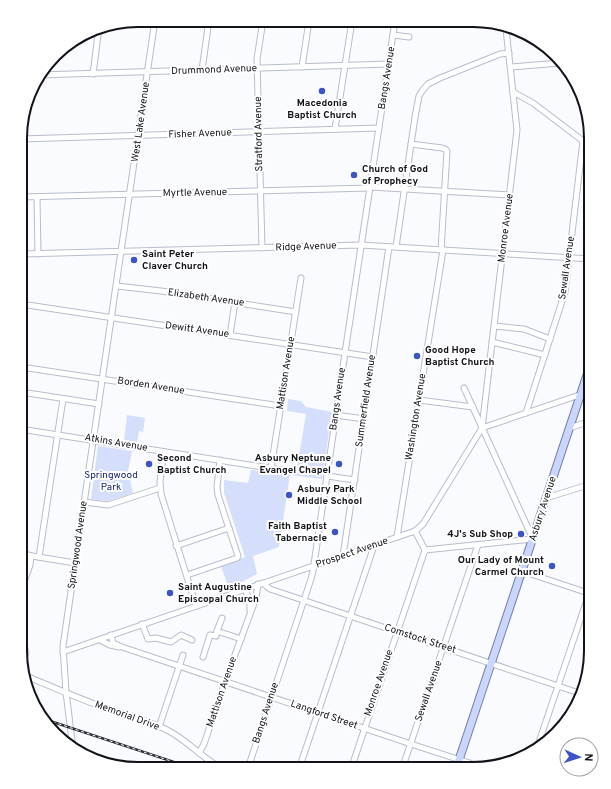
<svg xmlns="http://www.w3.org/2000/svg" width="611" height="789" font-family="Overpass,sans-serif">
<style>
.green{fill:#d5dffb}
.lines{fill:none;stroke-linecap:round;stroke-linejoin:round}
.minor-casing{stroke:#b7bdcc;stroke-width:7}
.major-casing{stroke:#7280aa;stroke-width:9}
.minor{stroke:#fff;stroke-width:5}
.major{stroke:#cad6fb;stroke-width:7}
.rail-casing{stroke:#2d2f34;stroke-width:2.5}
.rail{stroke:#fff;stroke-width:1;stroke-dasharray:3;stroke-linecap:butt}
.poi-dot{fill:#3d54c7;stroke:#fff;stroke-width:1.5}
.labels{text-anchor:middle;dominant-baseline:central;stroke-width:4;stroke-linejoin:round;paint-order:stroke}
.street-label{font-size:10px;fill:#111318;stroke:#fff}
.poi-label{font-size:10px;font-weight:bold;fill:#111318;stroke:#fff;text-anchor:start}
.park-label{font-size:10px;fill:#192472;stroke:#fff}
.rim{fill:none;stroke:#111318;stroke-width:2}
</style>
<rect width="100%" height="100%" fill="#fafbff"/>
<g class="green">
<path d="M288 399 301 401 306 407 332 412 322 479 290 475 279 547 253 556 257 574 229 589 221 566 245 557 224 493V480L248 483 251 470 284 474 285 466 297 467 306 414 287 411Z"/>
<path d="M127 415 145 418 143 432 139 431 137 443 124 441Z"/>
<path d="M98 446 132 451 128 471 133 493 108 501 91 499Z"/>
</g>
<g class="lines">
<defs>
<g id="minor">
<path d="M393 35 409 37"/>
<path d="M302 67 309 21"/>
<path d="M511 67 560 63"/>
<path d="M202 70 209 20"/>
<path d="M93 74 99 27"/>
<path d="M39 75 389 64"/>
<path d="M513 92 533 103 591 147"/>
<path d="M335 129 352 21"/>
<path d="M21 139 379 128"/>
<path d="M411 144 442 148 445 149 447 151 441 250"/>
<path d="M370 187 510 195"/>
<path d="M21 197 370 188"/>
<path d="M37 197 38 254"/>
<path d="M396 247 415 117 419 96 422 91 428 84 440 78 500 54 509 53"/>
<path d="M262 248 257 59 263 20"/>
<path d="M21 254 361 245 591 259"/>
<path d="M117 286 161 291 296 312"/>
<path d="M21 304 373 357"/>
<path d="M494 326 524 329 550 339"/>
<path d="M230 335 235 302"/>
<path d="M492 342 545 355"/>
<path d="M21 367 281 406"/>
<path d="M21 392 99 404"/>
<path d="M419 400 473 407"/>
<path d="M526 413 565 292 583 141"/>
<path d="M336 415 364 419"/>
<path d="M482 428 517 130 506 29"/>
<path d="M569 428 591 421"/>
<path d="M20 429 282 470"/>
<path d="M164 452 160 482 161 494 196 606"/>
<path d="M271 468 301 278"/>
<path d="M327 476 355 480"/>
<path d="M546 498 591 484"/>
<path d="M84 502 108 505 160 488"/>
<path d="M397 537 443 250"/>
<path d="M176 546 229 528"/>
<path d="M425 550 533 539 464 388"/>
<path d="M20 553 32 556 75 563"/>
<path d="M343 556 389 247"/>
<path d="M39 557 63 399"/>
<path d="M522 571 591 594"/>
<path d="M187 575 237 558 238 556 218 495 217 487 220 460"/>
<path d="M263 583 270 589 579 693"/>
<path d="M245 589 250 601V611"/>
<path d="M20 593 30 565 31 556"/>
<path d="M222 618 217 631 241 639"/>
<path d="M142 624 148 639 156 638 171 642 181 635 192 640"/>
<path d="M20 627 26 653 22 661"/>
<path d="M111 635 113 643 122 647 411 744 482 767"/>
<path d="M100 640 110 645 119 647"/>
<path d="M63 652 415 531 423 524 482 428 591 391"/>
<path d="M203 657 210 635 216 636 217 631"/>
<path d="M26 676C50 686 75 697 100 706 123 714 147 720 169 731 188 741 202 758 221 768"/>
<path d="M159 727 183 655"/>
<path d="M538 745 591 588"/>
<path d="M73 749 66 692 63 646 155 20"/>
<path d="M199 753 204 744 225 682 256 598 258 584"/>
<path d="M248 768 311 579 313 571 345 353 395 21"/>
<path d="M299 769 374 546"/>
<path d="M351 769 425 550 415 531"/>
<path d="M402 769 478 545"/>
</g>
<path id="major" d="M456 769C501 634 546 498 591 363"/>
</defs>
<use href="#minor" class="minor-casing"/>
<use href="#major" class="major-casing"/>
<use href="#minor" class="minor"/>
<use href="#major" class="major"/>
<defs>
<path id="rail" d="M47 720 192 768"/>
</defs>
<use href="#rail" class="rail-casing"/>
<use href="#rail" class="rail"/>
</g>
<g class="poi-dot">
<circle cx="322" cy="91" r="4"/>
<circle cx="354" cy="175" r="4"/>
<circle cx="134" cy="260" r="4"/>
<circle cx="417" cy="356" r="4"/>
<circle cx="149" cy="464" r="4"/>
<circle cx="339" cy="464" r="4"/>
<circle cx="289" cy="495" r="4"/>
<circle cx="335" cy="532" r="4"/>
<circle cx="521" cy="534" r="4"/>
<circle cx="552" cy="566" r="4"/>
<circle cx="170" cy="593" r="4"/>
</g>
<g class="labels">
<g class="street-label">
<text transform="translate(214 70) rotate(-2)">Drummond Avenue</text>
<text transform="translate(387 78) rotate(-81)">Bangs Avenue</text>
<text transform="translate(141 122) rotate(-82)">West Lake Avenue</text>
<text transform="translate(200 134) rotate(-2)">Fisher Avenue</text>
<text transform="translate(259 134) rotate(-91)">Stratford Avenue</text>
<text transform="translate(195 193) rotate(-1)">Myrtle Avenue</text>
<text transform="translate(506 228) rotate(-83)">Monroe Avenue</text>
<text transform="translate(306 247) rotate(-2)">Ridge Avenue</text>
<text transform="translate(567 268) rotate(-82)">Sewall Avenue</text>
<text transform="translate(206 298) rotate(8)">Elizabeth Avenue</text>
<text transform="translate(197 330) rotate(8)">Dewitt Avenue</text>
<text transform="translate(286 373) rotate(-81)">Mattison Avenue</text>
<text transform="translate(151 386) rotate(9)">Borden Avenue</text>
<text transform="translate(338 399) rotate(-82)">Bangs Avenue</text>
<text transform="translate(366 401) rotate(-82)">Summerfield Avenue</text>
<text transform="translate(416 417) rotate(-81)">Washington Avenue</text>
<text transform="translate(116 443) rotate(10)">Atkins Avenue</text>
<text transform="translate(543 509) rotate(-72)">Asbury Avenue</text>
<text transform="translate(78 545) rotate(-82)">Springwood Avenue</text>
<text transform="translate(352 553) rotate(-19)">Prospect Avenue</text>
<text transform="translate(420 639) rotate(18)">Comstock Street</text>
<text transform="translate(379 683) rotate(-71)">Monroe Avenue</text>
<text transform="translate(429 691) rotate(-71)">Sewall Avenue</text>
<text transform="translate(222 692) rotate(-71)">Mattison Avenue</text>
<text transform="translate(266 713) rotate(-72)">Bangs Avenue</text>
<text transform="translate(324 715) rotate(19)">Langford Street</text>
<text transform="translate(127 716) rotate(20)">Memorial Drive</text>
</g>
<g class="poi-label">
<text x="322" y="103" text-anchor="middle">Macedonia<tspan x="322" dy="12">Baptist Church</tspan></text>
<text x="362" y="169">Church of God<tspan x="362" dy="12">of Prophecy</tspan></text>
<text x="142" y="254">Saint Peter<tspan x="142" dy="12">Claver Church</tspan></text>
<text x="425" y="350">Good Hope<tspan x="425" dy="12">Baptist Church</tspan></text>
<text x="157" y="458">Second<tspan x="157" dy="12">Baptist Church</tspan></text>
<text x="331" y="458" text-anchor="end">Asbury Neptune<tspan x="331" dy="12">Evangel Chapel</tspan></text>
<text x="297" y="489">Asbury Park<tspan x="297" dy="12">Middle School</tspan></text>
<text x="327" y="526" text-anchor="end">Faith Baptist<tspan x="327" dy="12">Tabernacle</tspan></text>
<text x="513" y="534" text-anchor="end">4J's Sub Shop</text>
<text x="544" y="560" text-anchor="end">Our Lady of Mount<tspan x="544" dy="12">Carmel Church</tspan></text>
<text x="178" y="587">Saint Augustine<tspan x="178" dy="12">Episcopal Church</tspan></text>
</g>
<g class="park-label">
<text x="111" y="475">Springwood<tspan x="111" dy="12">Park</tspan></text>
</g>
</g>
<path d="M0 0H611V789H0ZM138 27H473A111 111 0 0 1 584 138V651A111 111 0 0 1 473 762H138A111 111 0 0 1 27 651V138A111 111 0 0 1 138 27Z" fill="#fff" fill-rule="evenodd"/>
<path class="rim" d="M138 27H473A111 111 0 0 1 584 138V651A111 111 0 0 1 473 762H138A111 111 0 0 1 27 651V138A111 111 0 0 1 138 27Z"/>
<g transform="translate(579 757) rotate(93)"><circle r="19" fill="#ffffff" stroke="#a0a1a3"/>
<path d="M0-3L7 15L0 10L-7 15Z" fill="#3d54c7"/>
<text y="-6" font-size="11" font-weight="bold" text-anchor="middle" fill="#111318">N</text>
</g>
</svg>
